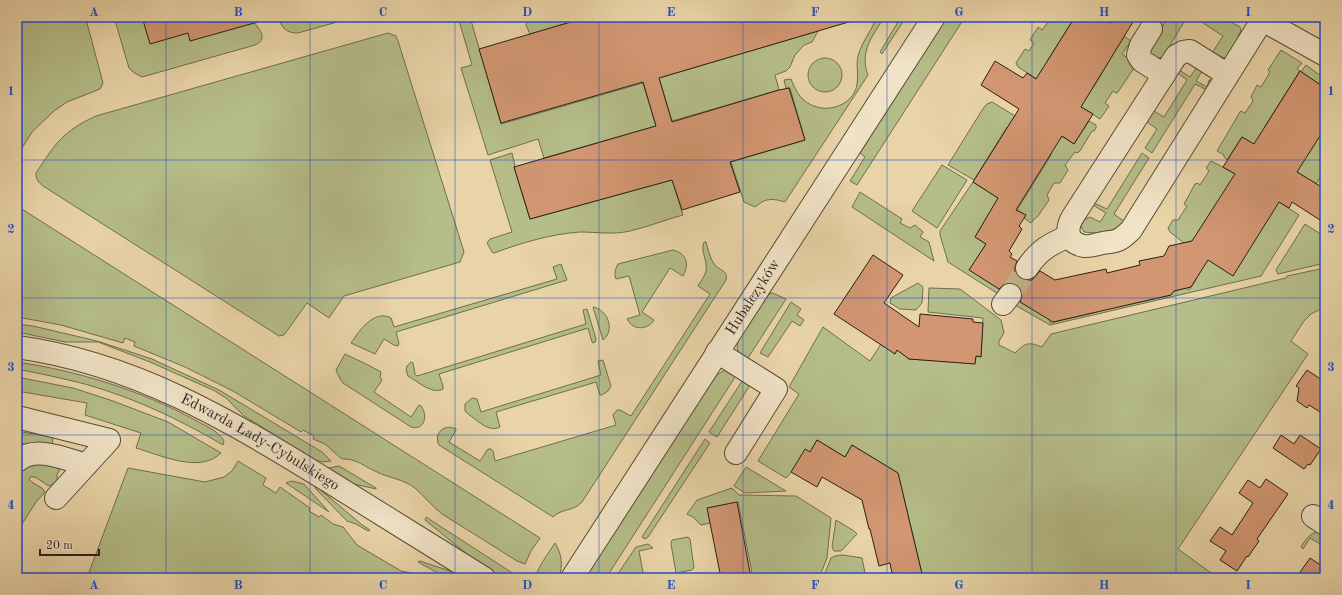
<svg xmlns="http://www.w3.org/2000/svg" width="1342" height="595" font-family="'Old Standard TT',serif">
<style>
.green{fill:#b5bd88;stroke:#6e6e4f}
.building{fill:#d29772;stroke:#281f16}
.lines{fill:none;stroke-linecap:round;stroke-linejoin:round}
.minor-tunnel{stroke:#c2b08a;stroke-width:22;stroke-dasharray:22 11;stroke-linecap:butt}
.minor-casing{stroke:#584c3a;stroke-width:24}
.minor{stroke:#f1e3c6;stroke-width:22}
.grid{fill:none;stroke:#1d4ed8;stroke-width:1;stroke-opacity:0.55}
.labels{text-anchor:middle;dominant-baseline:central;stroke-width:3.5;stroke-linejoin:round;paint-order:stroke}
.street-label{font-size:15px;fill:#281f16;stroke:#f1e3c6}
.neatline{fill:none;stroke:#1d4ed8;stroke-width:1.5}
.grid-label{font-size:13px;text-anchor:middle;font-weight:bold;fill:#1d4ed8}
</style>
<rect width="100%" height="100%" fill="#e9d4a7"/>
<filter id="stains"><feTurbulence type="fractalNoise" baseFrequency=".005" numOctaves="4"/><feColorMatrix values="0 0 0 0 .2 0 0 0 0 .09 0 0 0 0 .02 0 0 0 .5 -.17"/></filter>
<radialGradient id="worn" r=".72"><stop offset=".6" stop-color="#630" stop-opacity="0"/><stop offset="1" stop-color="#630" stop-opacity=".3"/></radialGradient>
<g class="green">
<path d="M17 17H88L87 23 103 83 100 89 67 102 54 111 32 132 17 156Z"/>
<path d="M114 17H249C256 25 271 38 255 45L142 77 133 72 129 68Z"/>
<path d="M278 17H355L298 33C286 33 282 28 278 17Z"/>
<path d="M458 17H470L501 124 643 83 656 126 544 158 538 139 488 155 461 68 472 65Z"/>
<path d="M529 17H583L584 18 530 34 526 25Z"/>
<path d="M877 17H884C873 36 859 51 868 75L785 202C778 200 771 198 764 201 760 203 758 205 755 207L744 202 731 162 805 140 790 88H786L784 80 791 79C796 92 802 103 817 107 833 112 855 102 857 84 859 73 855 63 859 53 863 40 872 30 877 17Z"/>
<path d="M901 17H906L882 54 880 52Z"/>
<path d="M947 17H965L857 185 850 181 865 157 860 153Z"/>
<path d="M1044 17H1075L1047 61 1048 86 1018 67 1016 63 1025 49 1029 51 1034 43 1030 40 1038 27 1042 30 1048 22 1043 18Z"/>
<path d="M1168 17H1187L1163 57 1154 59 1148 50Z"/>
<path d="M1194 17H1222L1240 27 1241 31 1238 35 1241 37 1228 57 1224 58 1212 53 1223 36Z"/>
<path d="M818 31 812 42 804 45 795 55 790 67 786 71 775 75 779 90 672 121 659 78Z"/>
<path d="M388 33 396 36 398 41 464 252 460 262 344 296 329 318 307 303 284 335 279 336 43 186C38 182 36 179 36 173 55 144 63 131 96 116Z"/>
<path d="M1124 36 1131 41 1122 54 1135 63 1136 65 1118 92 1116 93 1113 91 1105 103 1109 106 1100 119 1071 100 1093 88Z"/>
<path d="M1281 50 1302 63 1297 69 1300 71 1265 126 1264 151 1242 137 1227 160 1224 157V155L1217 151 1240 112 1241 111 1245 113 1253 101 1251 97 1257 85 1261 87 1270 72 1268 70Z"/>
<circle cx="825" cy="75" r="17"/>
<path d="M1191 63 1209 74 1208 76 1202 71 1196 81 1207 87 1209 80H1211L1209 91 1195 84 1152 153 1145 148 1157 129 1144 120 1151 109 1164 117 1187 80 1175 71 1183 65 1184 66 1179 70 1190 77 1197 67 1190 65Z"/>
<path d="M1306 65 1325 79V88L1301 72Z"/>
<path d="M992 102 1025 122 1018 133 1007 127 974 180 948 165 984 107 987 104Z"/>
<path d="M1089 121 1096 125V128L1094 131H1092L1080 151 1077 153 1075 152 1074 153 1065 165 1068 170 1060 183H1054L1047 195 1049 200 1038 216 1033 220V221L1031 223 1024 218 1025 215 1017 210 1051 155 1052 130 1074 144Z"/>
<path d="M1325 128V169L1316 184 1294 170 1308 154Z"/>
<path d="M512 153 515 166 514 167 530 219 672 180 683 215C665 220 647 227 630 231 613 235 597 232 580 232 551 234 521 243 494 253L492 252 487 243 490 239 512 232 490 160Z"/>
<path d="M1142 153 1149 158 1114 214 1125 222 1122 228 1096 233 1084 232 1081 226 1084 220 1090 217 1100 222 1106 213 1093 205 1094 203 1107 209Z"/>
<path d="M1211 161 1219 165 1245 180 1189 247 1170 232 1168 228 1173 220H1178L1187 206 1184 204 1195 184 1198 183 1200 185 1209 171 1206 168Z"/>
<path d="M942 165 967 180 937 228 912 211Z"/>
<path d="M973 182 998 198 977 234 978 239 986 244 970 270 1004 292 1000 295 948 262 940 235V231Z"/>
<path d="M860 192 902 219 900 223 910 228 915 225 923 232 920 237 929 242 934 261 852 207Z"/>
<path d="M1276 200 1299 215 1261 276 1050 325 1015 305 1019 301 1049 319 1050 323 1097 312 1101 307H1118L1171 295 1174 291 1186 288 1189 290 1197 278 1193 276 1205 258Z"/>
<path d="M17 206 540 538 531 551 525 564 517 561 442 514C432 506 424 496 415 488 403 479 389 478 377 472 365 467 356 458 342 459L325 444 313 439 314 436 303 430 301 432 233 391 185 367 134 346 135 342 125 338 123 343 61 325 17 317V230L23 228 17 224Z"/>
<path d="M1305 224 1325 237V263L1278 274 1276 270Z"/>
<path d="M704 242H706C708 249 710 258 714 264 719 271 729 270 726 280L582 502C573 512 562 508 553 517L439 445C433 434 444 423 456 429V430L449 442 480 461 488 449H491L493 451 495 461 616 425 613 415 617 410H620L631 416 710 294 698 286C701 281 705 276 706 271 708 261 700 251 704 242Z"/>
<path d="M673 250C686 253 690 264 683 276L670 268 642 312 654 320C648 330 633 331 627 319L640 315 629 276 616 279C614 273 615 270 618 264Z"/>
<path d="M561 264 567 280 396 332 399 344 398 346 394 345 384 339 375 354 351 343C359 331 374 309 391 318L394 327 557 279 553 267Z"/>
<path d="M1325 268V307L1311 314 1304 321 1291 341 1308 354 1178 549 1218 578H923L898 473 852 445 845 457 817 440 810 452 786 478 758 461 799 394 789 387 823 327 870 361 881 344 895 353 897 350 909 359 975 363 976 356H981L983 318 928 312 929 288 960 289 1001 320 1004 333 999 341V345L1015 353C1026 342 1029 342 1042 347L1051 334 1286 278 1287 276Z"/>
<path d="M918 283 923 287 922 303 916 310 900 309 890 303 891 298Z"/>
<path d="M771 293 775 294 786 299 746 361C740 354 735 350 738 341L768 295Z"/>
<path d="M791 302 801 309 797 315 804 320 800 326 792 321 768 357 760 353Z"/>
<path d="M593 307C607 309 616 330 603 340Z"/>
<path d="M587 309 596 339 595 342 593 343 592 342 588 328 439 374 443 386V389C432 395 417 381 408 376L406 370 407 366 411 362 413 363 415 374 417 376 586 324 583 310Z"/>
<path d="M17 324 33 326 97 341 152 359 219 390 322 452 331 461 323 462 316 460 244 416 226 398 215 391 150 362 98 342H65L17 332Z"/>
<path d="M345 354 368 365 381 372 380 377 382 380 374 392 411 417 419 405 421 406C428 415 425 431 411 427L343 383 340 379 336 370Z"/>
<path d="M603 360 611 386 608 391 602 395H600L596 382 496 412 500 427C489 433 477 420 468 414L465 411V404L472 398 477 399 481 412 601 375 598 361Z"/>
<path d="M17 362C78 371 140 390 195 420 205 426 218 430 224 441L223 445C177 418 128 395 77 382 57 377 37 373 17 369Z"/>
<path d="M725 370 732 371 737 374 606 578H585L714 379 717 375Z"/>
<path d="M17 377 73 388 113 401 168 422 221 453C200 474 160 455 136 448L141 433 85 415 87 403 17 391Z"/>
<path d="M744 378 752 382 717 437 709 432Z"/>
<path d="M22 432 53 437 52 445 22 444 17 447V440H20Z"/>
<path d="M705 439 710 443 648 537 645 539 642 537Z"/>
<path d="M17 461 53 465 60 470 57 474V480L53 484 49 486 35 477H30L29 480 43 489 45 492 36 502 17 532V492L20 486 17 484Z"/>
<path d="M238 461 266 478 263 485 276 493 280 487 310 508 309 511 319 517 321 515 333 524 343 527 357 545 401 571 416 574 423 578H87L128 468 205 482 224 477 232 471Z"/>
<path d="M339 466 376 488V489L350 483 324 469Z"/>
<path d="M746 467 786 491 745 493 734 486Z"/>
<path d="M292 481 304 484 329 512 286 483Z"/>
<path d="M316 486 361 524 370 530 368 531 356 524 347 521 315 488Z"/>
<path d="M732 488 739 495 796 496 831 518 827 558 819 578H753L738 502 708 508 711 523 701 525 693 517 687 514 697 500Z"/>
<path d="M426 517 517 576 516 578H503L473 559 425 520Z"/>
<path d="M836 520 854 531 857 534 841 551H834L832 547Z"/>
<path d="M1319 531 1325 532V547L1310 538 1303 549 1301 547C1306 539 1309 534 1319 531Z"/>
<path d="M688 537 690 539 694 568 692 570 676 573 671 544 672 540Z"/>
<path d="M555 543C562 554 563 565 559 578H535C539 565 548 554 555 543Z"/>
<path d="M648 544 653 548 639 551 644 578H615L636 547Z"/>
<path d="M843 555 862 558 866 578H823L831 558 835 556Z"/>
<path d="M420 561 456 573 465 578H447L418 562Z"/>
</g>
<g class="building">
<path d="M142 17H257L258 22 190 41 188 33 150 44Z"/>
<path d="M588 17H851L852 21 659 78 672 122 779 90 789 88 805 140 730 162 740 192 682 210 672 180 530 219 514 167 656 126 643 82 501 123 479 49Z"/>
<path d="M1075 17H1101L1110 23 1114 17H1136L1081 107 1093 114 1074 144 1062 136 1016 210 1026 215 1019 226 1022 229 1009 251 1012 254 1010 257 1017 261 1015 267V273L1019 278 1025 280H1032L1040 271 1055 280 1106 269 1107 273 1140 265 1139 261 1164 256 1169 246 1192 241 1235 174 1223 167 1242 137 1254 144 1300 71 1325 88V128L1297 172 1325 189V211L1320 220 1292 202 1289 208 1279 202 1233 276 1208 260 1191 287 1174 291 1171 295 1053 322 1020 302 1022 296V291L1017 285 1012 283H1006L999 289 969 270 986 244 975 237 998 198 973 182 1019 109 981 85 995 61 1023 78 1027 73 1036 79Z"/>
<path d="M873 255 903 275 884 303 919 327 920 314 973 319V322L983 323 981 357 976 356 975 364 909 359 897 350 895 354 834 314Z"/>
<path d="M1307 370 1325 382V415L1309 405 1307 408 1297 401 1299 388 1296 386Z"/>
<path d="M1281 435 1294 444 1300 435 1321 449 1310 465 1308 464 1304 469 1273 448Z"/>
<path d="M817 440 845 457 852 445 898 473 923 578H893L890 563 879 566 870 529H869L862 500 822 477 817 487 791 472 805 449 810 452Z"/>
<path d="M1266 479 1288 494 1257 539 1259 541 1248 557 1247 556 1237 571 1220 560 1226 551 1210 541 1220 527 1232 535 1253 503 1239 493 1248 480 1260 488Z"/>
<path d="M737 502 751 578H721L707 508Z"/>
<path d="M1310 558 1325 568V578H1296Z"/>
</g>
<g class="lines">
<path class="minor-tunnel" d="M1010 295 1027 268"/>
<defs>
<g id="minor">
<path d="M1257 17 1325 55"/>
<path d="M1151 29 1141 45 1138 55 1142 61 1164 75"/>
<path d="M1228 75 1190 51 1183 52 1176 56 1072 218C1065 231 1068 243 1084 246 1090 247 1097 244 1103 243 1108 242 1114 242 1118 240 1123 238 1127 234 1131 230L1256 30 1262 20"/>
<path d="M1027 268C1039 250 1050 244 1069 236"/>
<path d="M1003 304 1010 295"/>
<path id="s1" d="M17 347C134 363 229 420 328 481 380 513 432 546 484 578"/>
<path d="M717 352 776 389 736 453"/>
<path d="M17 417 109 440 56 498"/>
<path d="M17 461C36 445 65 459 86 465"/>
<path d="M1313 516 1325 524"/>
<path id="s2" d="M572 578 934 17"/>
</g>
</defs>
<use href="#minor" class="minor-casing"/>
<use href="#minor" class="minor"/>
</g>
<path class="grid" d="M166 17V578M310 17V578M455 17V578M599 17V578M743 17V578M887 17V578M1032 17V578M1176 17V578M17 160H1325M17 298H1325M17 435H1325"/>
<g class="labels">
<g class="street-label">
<text stroke="none"><textPath href="#s2" startOffset="334">Hubalczyków</textPath></text>
<text stroke="none"><textPath href="#s1" startOffset="263">Edwarda Łady-Cybulskiego</textPath></text>
</g>
</g>
<rect width="1342" height="595" fill="none" stroke="#e9d4a7" stroke-width="44"/>
<path d="M40 549v6h59v-6" fill="none" stroke="#281f16" stroke-width="2"/>
<text x="46" y="549" font-size="12" fill="#281f16" stroke="#f1e3c6" stroke-width="3" paint-order="stroke">20 m</text>
<rect x="22" y="22" width="1298" height="551" class="neatline"/>
<g class="grid-label">
<text x="94" y="16">A</text>
<text x="238" y="16">B</text>
<text x="383" y="16">C</text>
<text x="527" y="16">D</text>
<text x="671" y="16">E</text>
<text x="815" y="16">F</text>
<text x="959" y="16">G</text>
<text x="1104" y="16">H</text>
<text x="1248" y="16">I</text>
<text x="11" y="95">1</text>
<text x="1331" y="95">1</text>
<text x="11" y="233">2</text>
<text x="1331" y="233">2</text>
<text x="11" y="371">3</text>
<text x="1331" y="371">3</text>
<text x="11" y="509">4</text>
<text x="1331" y="509">4</text>
<text x="94" y="589">A</text>
<text x="238" y="589">B</text>
<text x="383" y="589">C</text>
<text x="527" y="589">D</text>
<text x="671" y="589">E</text>
<text x="815" y="589">F</text>
<text x="959" y="589">G</text>
<text x="1104" y="589">H</text>
<text x="1248" y="589">I</text>
</g>
<rect width="100%" height="100%" filter="url(#stains)"/>
<rect width="100%" height="100%" fill="url(#worn)"/>
</svg>
